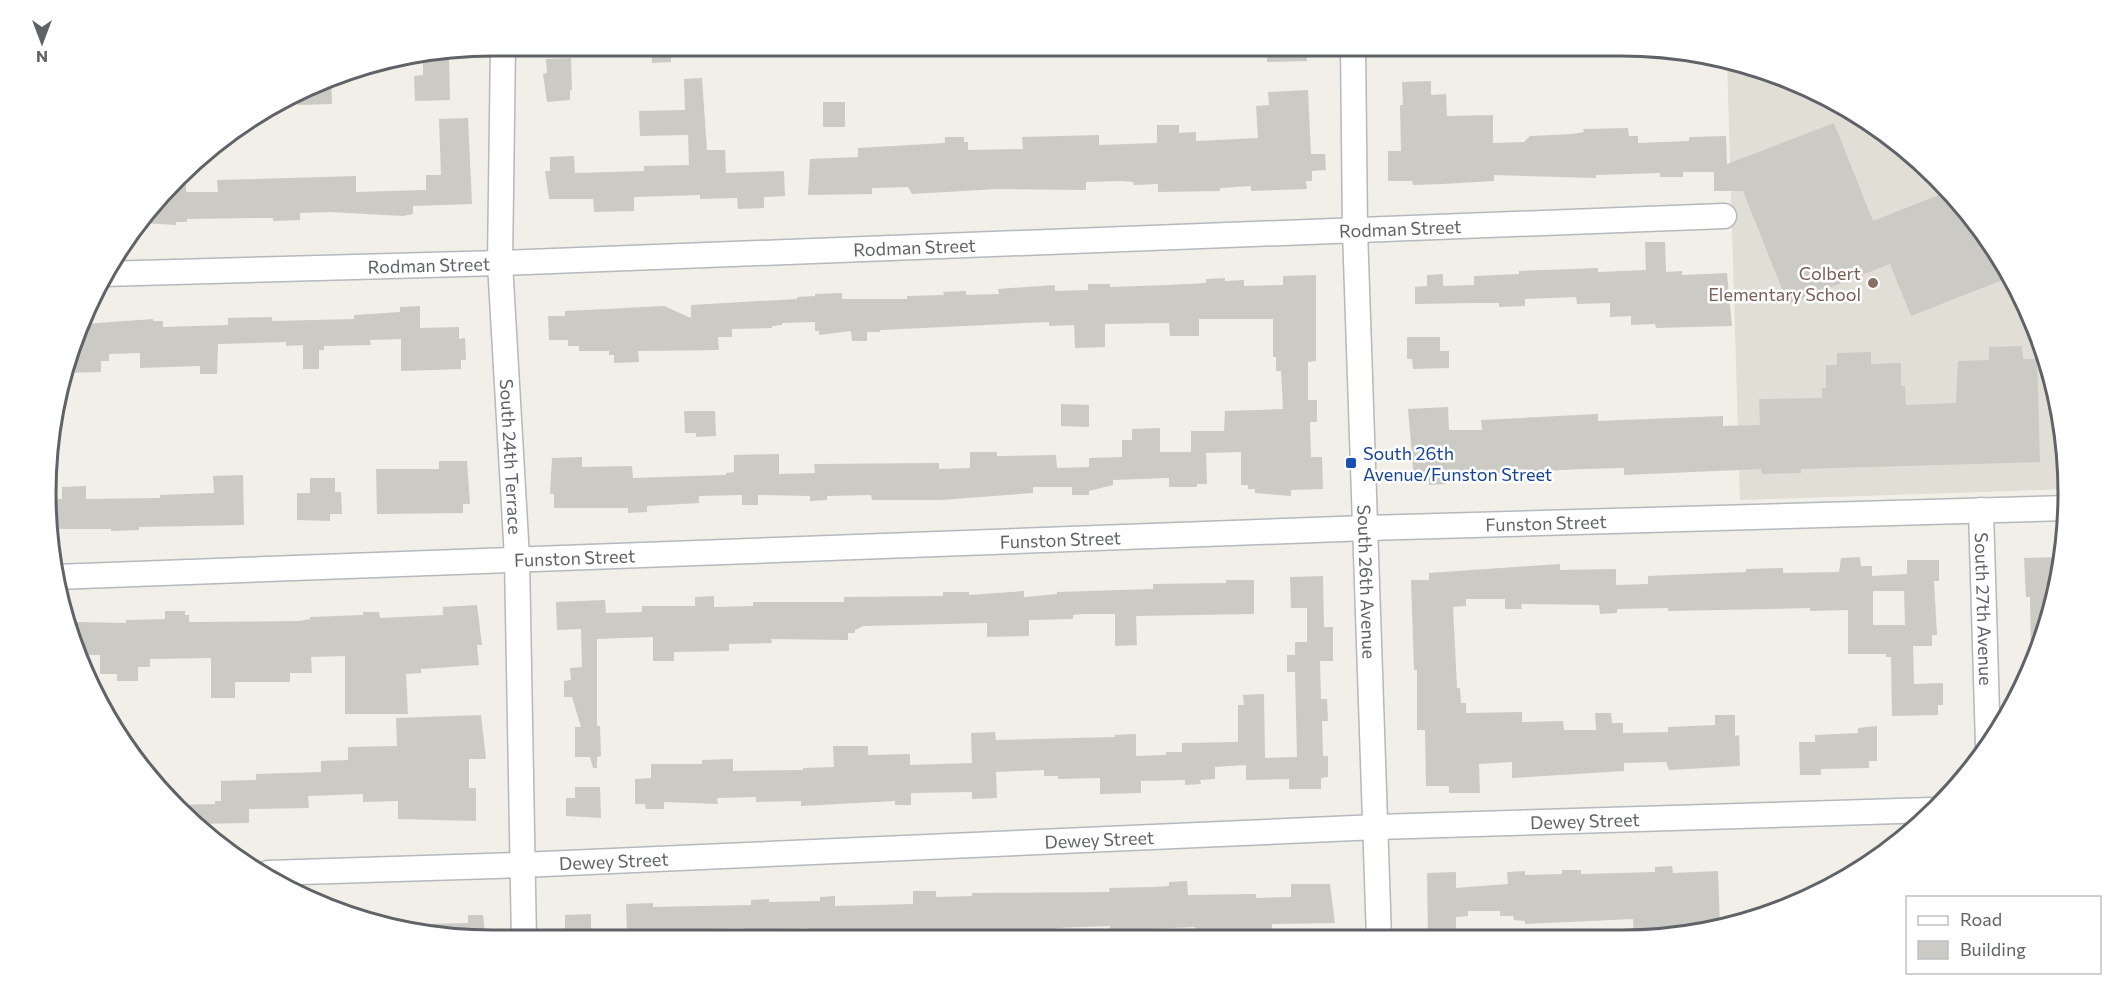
<svg xmlns="http://www.w3.org/2000/svg" width="2113" height="986" font-family="Commissioner,sans-serif">
<style>
.education{fill:#e1ded6}
.building{fill:#cccac5;fill-rule:evenodd}
.lines{fill:none;stroke-linecap:round;stroke-linejoin:round}
.minor-casing{stroke:#b5b8bc;stroke-width:27}
.minor{stroke:#fff;stroke-width:24}
.education-dot{fill:#8d6e63;stroke:#fff;stroke-width:2}
.transit-dot{fill:#1a4fb4;stroke:#fff;stroke-width:2}
.labels{text-anchor:middle;dominant-baseline:central;stroke-width:5;stroke-linejoin:round;paint-order:stroke}
.street-label{font-size:18px;fill:#5f6368;stroke:#fff}
.education-label{font-size:18px;fill:#785e54;stroke:#fff;text-anchor:end}
.transit-label{font-size:18px;fill:#164399;stroke:#fff;text-anchor:start}
.rim{fill:none;stroke:#5f6368;stroke-width:3}
</style>
<rect width="100%" height="100%" fill="#f1efe8"/>
<path class="education" d="M1727 60 1791 79 1869 120 1937 176 1992 244 2034 321 2059 405 2068 489 1740 500Z"/>
<g class="building">
<path d="M651 45H671V62L652 63Z"/>
<path d="M1267 45H1306L1307 61 1267 62Z"/>
<path d="M571 58 572 90H570V100L547 102 543 74 547 73 546 59Z"/>
<path d="M423 59H449L450 100 415 101 414 76 423 75Z"/>
<path d="M331 77 332 104 298 105V92Z"/>
<path d="M702 78 707 150H725L726 173 784 171 785 196 764 197V208L738 209 737 198 700 199V195L634 197V211L594 212 593 199H549L545 171H550V157L574 156 575 173 644 171V166L689 165 688 135 640 136 639 111 685 110 684 79Z"/>
<path d="M1431 81V95L1446 94 1447 116 1493 115V143L1524 142 1530 136 1572 134 1584 132 1583 129 1628 128 1629 136H1638V143L1689 141V137L1726 136 1727 164 1834 123 1873 221 1949 191 1992 244 2010 277 1911 316 1890 264 1788 304 1743 191H1714V172H1683V177H1660V173L1596 175V178L1494 175V181L1442 184 1413 185 1412 181H1388V151H1401L1400 105H1403L1402 82Z"/>
<path d="M1308 90 1311 154H1325L1326 170 1312 171V181H1306L1307 189 1251 191V186L1220 188V191L1158 192V184L1134 185 1133 182 1121 181 1086 182V190L997 189 912 194 908 187 872 188V194L808 195 810 159 858 157V148L945 143V137H964V142H968V150L1023 149 1022 137 1099 135V145L1157 143V125H1179V133L1196 132V141L1258 138 1256 106 1269 105 1268 92Z"/>
<rect x="823" y="102" width="22" height="25"/>
<path d="M468 118 472 204 413 206V214L403 216 330 212 300 213V220L273 221V218H257L187 219V222H176V225L143 223 186 171V192H218L217 180 356 176V192L426 190V175H441L439 119Z"/>
<path d="M1645 242H1665L1666 272 1682 271V275L1727 273 1732 326 1656 328 1655 324 1631 325V316L1610 317V303L1577 304 1576 297 1525 299V306L1499 307V303H1475L1415 304V287L1427 286V275L1443 274V286L1474 285V276L1519 274V271L1598 268V272L1646 270Z"/>
<path d="M1316 275V361L1308 362V400H1317V422H1310L1311 457H1322L1323 489 1291 490V496L1255 493V489H1248V485H1241V452L1206 453 1207 484H1197V487H1169V478L1113 480V485L1089 491V495H1072V487H1033V493L940 500H872L871 495 827 496V500L810 501V496L758 495V505H742V495L699 496V503L647 506V512L628 513V508H554V494H550L552 458 582 457V467L632 466 633 478 726 475V473L734 472V455L779 454V474L815 473 814 464 939 463V469L970 468V452H997V456L1056 455 1057 468 1089 467V458L1122 457V440H1132V429L1160 428V452H1191V431H1224L1225 411 1283 409 1281 371H1276V357H1273V319H1199V336H1170L1169 323 1105 324V347L1075 348 1074 325 1049 326V322L880 330V332H867V341H852L851 331 819 335V331H815V322L782 323V325L772 326V328L732 329V337H718L719 350 638 351 639 362 614 363V355H609V351H579V346H568V340H549L548 316H565V311L664 306 691 318V305L797 299V297L815 296V294L842 293V299H907V296L944 295 943 292 966 291V295L999 294 998 289 1055 285V291L1088 290V284H1110V287L1168 285 1206 283V279L1225 278V281L1244 280V286L1283 285V276Z"/>
<path d="M420 306V328L459 327V339L465 338 466 360H461V369L401 371V339L370 340 371 345 324 346V350H319V369H303V345L286 346V342L218 344 217 374H200V366L140 368V353L109 354V361H101V372L66 373 84 324 153 319V321H163V327L228 325V318L272 317V321L354 319V315L400 312V307Z"/>
<path d="M1407 337H1440V351H1449V368L1413 369 1412 359H1407Z"/>
<path d="M2022 346 2023 359H2037L2040 462 1801 469V473L1762 474 1761 469 1624 475V468L1583 469 1445 476 1446 484 1429 485V479H1414L1408 409 1448 407 1449 430H1482L1481 420 1598 414V421L1723 416V426L1760 425 1759 399 1822 398V388H1826V365H1837V353L1871 352V364L1901 363V386H1905L1906 405 1956 403 1958 361 1989 360V347Z"/>
<path d="M1061 404 1089 405V427L1061 426Z"/>
<path d="M684 411H715L716 436 696 437V433H685Z"/>
<path d="M439 461H467L470 504H463V513L377 514 376 469H439Z"/>
<path d="M243 475 244 525 139 527V530L111 531V529H50L51 499H62V487L86 486V499L160 498V495L214 493 213 476Z"/>
<path d="M310 478H335V492H341L342 514H330V521L297 520V493H310Z"/>
<path d="M1860 557 1861 566H1872V576L1907 574V560H1939V581H1934L1937 635H1932V646H1913L1914 684 1943 683V705H1938V715L1892 716 1891 657H1886V654H1848V610L1810 611V608L1668 611V608L1617 609V613L1600 614 1599 605 1521 604 1522 609H1505V599H1466V606L1453 607 1457 688H1460L1461 703H1466V713L1522 712V722L1563 721 1564 730H1596L1595 713H1611L1612 723H1623V733L1668 732V727L1715 725V715H1735V736L1739 735 1740 766 1669 770 1666 762 1624 763V771L1512 778V762L1479 764 1480 793H1449V786H1426L1425 730H1417V670H1414L1411 580H1429V573L1560 564V570L1616 569V585L1648 584V576L1746 572V569L1783 568V573L1839 572 1841 558ZM1873 591H1904L1905 625H1873Z"/>
<path d="M2062 557 2059 580 2035 662H2031L2030 597H2026L2024 558Z"/>
<path d="M1323 576 1324 627H1333V661H1320L1321 699H1327L1328 721H1322L1323 756H1328V777L1321 778V789H1289V779L1246 780V765L1215 767V779L1200 780 1201 784 1185 785V780L1141 781V793L1100 794V778L1058 779V776H1044V770L996 772 997 798 972 799V792L911 793V805H895V801L801 806V801L756 802V797L717 798 718 804 664 802V809H646L645 804H635V779L651 778V764H702V760L733 759V771L803 770V768L834 767 833 746H868V755L910 754V765L972 763 971 733 995 732 996 740 1115 737V735L1136 734V756L1166 755V752H1182V743L1238 742V705H1244L1243 695 1264 694 1265 758 1297 757 1295 672H1287V655H1295V642H1307V608H1291L1290 577Z"/>
<path d="M1226 580H1254V614L1136 616 1137 645 1115 646V614H1083L1073 615V619L1029 620V636L987 637V623L863 626 855 630V633H848V640L771 639 772 643 729 644V651L674 652V661H653V637L597 639V726H600L601 756 597 757V768H593L590 757H575V727H581L572 697H564V681L571 680 570 668 582 667 581 629 557 630 556 602 605 600 606 613 642 612V606H695V597L714 596V607L753 606V602H844V597L943 596V592H969V595L1024 591V597L1057 594V592L1153 589V584L1226 583Z"/>
<path d="M477 605 482 645H477L479 665 421 669V673L406 674 408 714H345V656L311 657 312 673H290V682H235V698H211V658L150 659V667H138V681H117V674H100V655H77L67 629H77V622L126 623V620L165 619V611H185V615H189V622L299 621 310 619V617L363 615V612H379L380 618 443 615V607Z"/>
<path d="M481 715 486 759H469V788H476V821L398 819V801L363 802V794L308 796 309 808 249 809V823L193 824 177 805 215 804V801H221V781L256 780V774L321 772V761L348 760V747L397 746 396 718Z"/>
<path d="M1877 726V761H1869V768L1821 769V775H1800L1799 742H1815V735L1858 733V728Z"/>
<path d="M575 787H600L601 818 566 816V798H575Z"/>
<path d="M1672 866 1673 873 1718 871 1720 926 1681 936 1634 937 1633 919 1525 924V921L1514 920 1513 916H1500V911H1468V916L1456 917V938H1428L1427 873 1456 872V888L1508 884 1507 872 1525 871V875L1562 874V870H1581V874L1655 872V867Z"/>
<path d="M1187 881 1188 895 1256 894V898L1291 897V884H1330L1335 923 1272 924V938L1196 939 1195 927 1150 929V939H1119L1118 929H1110V926L1057 928V933L1002 935V939H973V937L932 938V935L870 937V940H810L809 928 773 929V940H754L753 931 743 932V928L654 930V936H627L626 904 653 903V907L751 905V900L769 899V902L820 901V897L835 896V906L913 904V891H936V897L972 896V893L1110 892 1109 888 1154 887 1169 886V882Z"/>
<path d="M591 914V941H565V915Z"/>
<path d="M468 915H483L486 940 426 934V924L468 923Z"/>
</g>
<g class="lines">
<defs>
<g id="minor">
<path id="s1" d="M503 45 500 263 517 558 524 941"/>
<path id="s2" d="M1353 45 1355 230 1379 938"/>
<path id="s3" d="M103 274 500 263 1724 216"/>
<path id="s4" d="M1981 510 1988 745"/>
<path id="s5" d="M55 577 1367 528 2067 508"/>
<path id="s6" d="M268 873 522 865 1377 827 1931 810"/>
</g>
</defs>
<use href="#minor" class="minor-casing"/>
<use href="#minor" class="minor"/>
</g>
<circle class="education-dot" cx="1873" cy="283" r="6"/>
<rect class="transit-dot" x="1345" y="457" width="12" height="12" rx="3"/>
<g class="labels">
<g class="street-label">
<text stroke="none"><textPath href="#s3" startOffset="1298">Rodman Street</textPath></text>
<text stroke="none"><textPath href="#s3" startOffset="812">Rodman Street</textPath></text>
<text stroke="none"><textPath href="#s3" startOffset="326">Rodman Street</textPath></text>
<text stroke="none"><textPath href="#s1" startOffset="412">South 24th Terrace</textPath></text>
<text stroke="none"><textPath href="#s5" startOffset="1492">Funston Street</textPath></text>
<text stroke="none"><textPath href="#s5" startOffset="1006">Funston Street</textPath></text>
<text stroke="none"><textPath href="#s5" startOffset="520">Funston Street</textPath></text>
<text stroke="none"><textPath href="#s2" startOffset="537">South 26th Avenue</textPath></text>
<text stroke="none"><textPath href="#s4" startOffset="99">South 27th Avenue</textPath></text>
<text stroke="none"><textPath href="#s6" startOffset="1318">Dewey Street</textPath></text>
<text stroke="none"><textPath href="#s6" startOffset="832">Dewey Street</textPath></text>
<text stroke="none"><textPath href="#s6" startOffset="346">Dewey Street</textPath></text>
</g>
<g class="education-label">
<text x="1861" y="273">Colbert<tspan x="1861" dy="21">Elementary School</tspan></text>
</g>
<g class="transit-label">
<text x="1363" y="453">South 26th<tspan x="1363" dy="21">Avenue/Funston Street</tspan></text>
</g>
</g>
<path d="M0 0H2113V986H0ZM493 56H1621A437 437 0 0 1 2058 493V493A437 437 0 0 1 1621 930H493A437 437 0 0 1 56 493V493A437 437 0 0 1 493 56Z" fill="#fff" fill-rule="evenodd"/>
<path class="rim" d="M493 56H1621A437 437 0 0 1 2058 493V493A437 437 0 0 1 1621 930H493A437 437 0 0 1 56 493V493A437 437 0 0 1 493 56Z"/>
<rect x="1906" y="896" width="195" height="78" fill="#ffffff" stroke="#bfc1c3" stroke-width="1.5"/>
<rect x="1918" y="916" width="30" height="9" fill="#ffffff" stroke="#bfc1c3" stroke-width="1.5"/>
<text x="1960" y="926" font-size="18" fill="#5f6368">Road</text>
<rect x="1918" y="941" width="30" height="18" fill="#cccac5" stroke="#bfc1c3" stroke-width="1.5"/>
<text x="1960" y="956" font-size="18" fill="#5f6368">Building</text>
<g transform="translate(42 42) rotate(180)" stroke="#ffffff" stroke-width="4.5" paint-order="stroke">
<path d="M0-4.5L10 22L0 15L-10 22Z" fill="#5f6368"/>
<text y="-9" font-size="16" font-weight="bold" text-anchor="middle" fill="#5f6368">N</text>
</g>
</svg>
